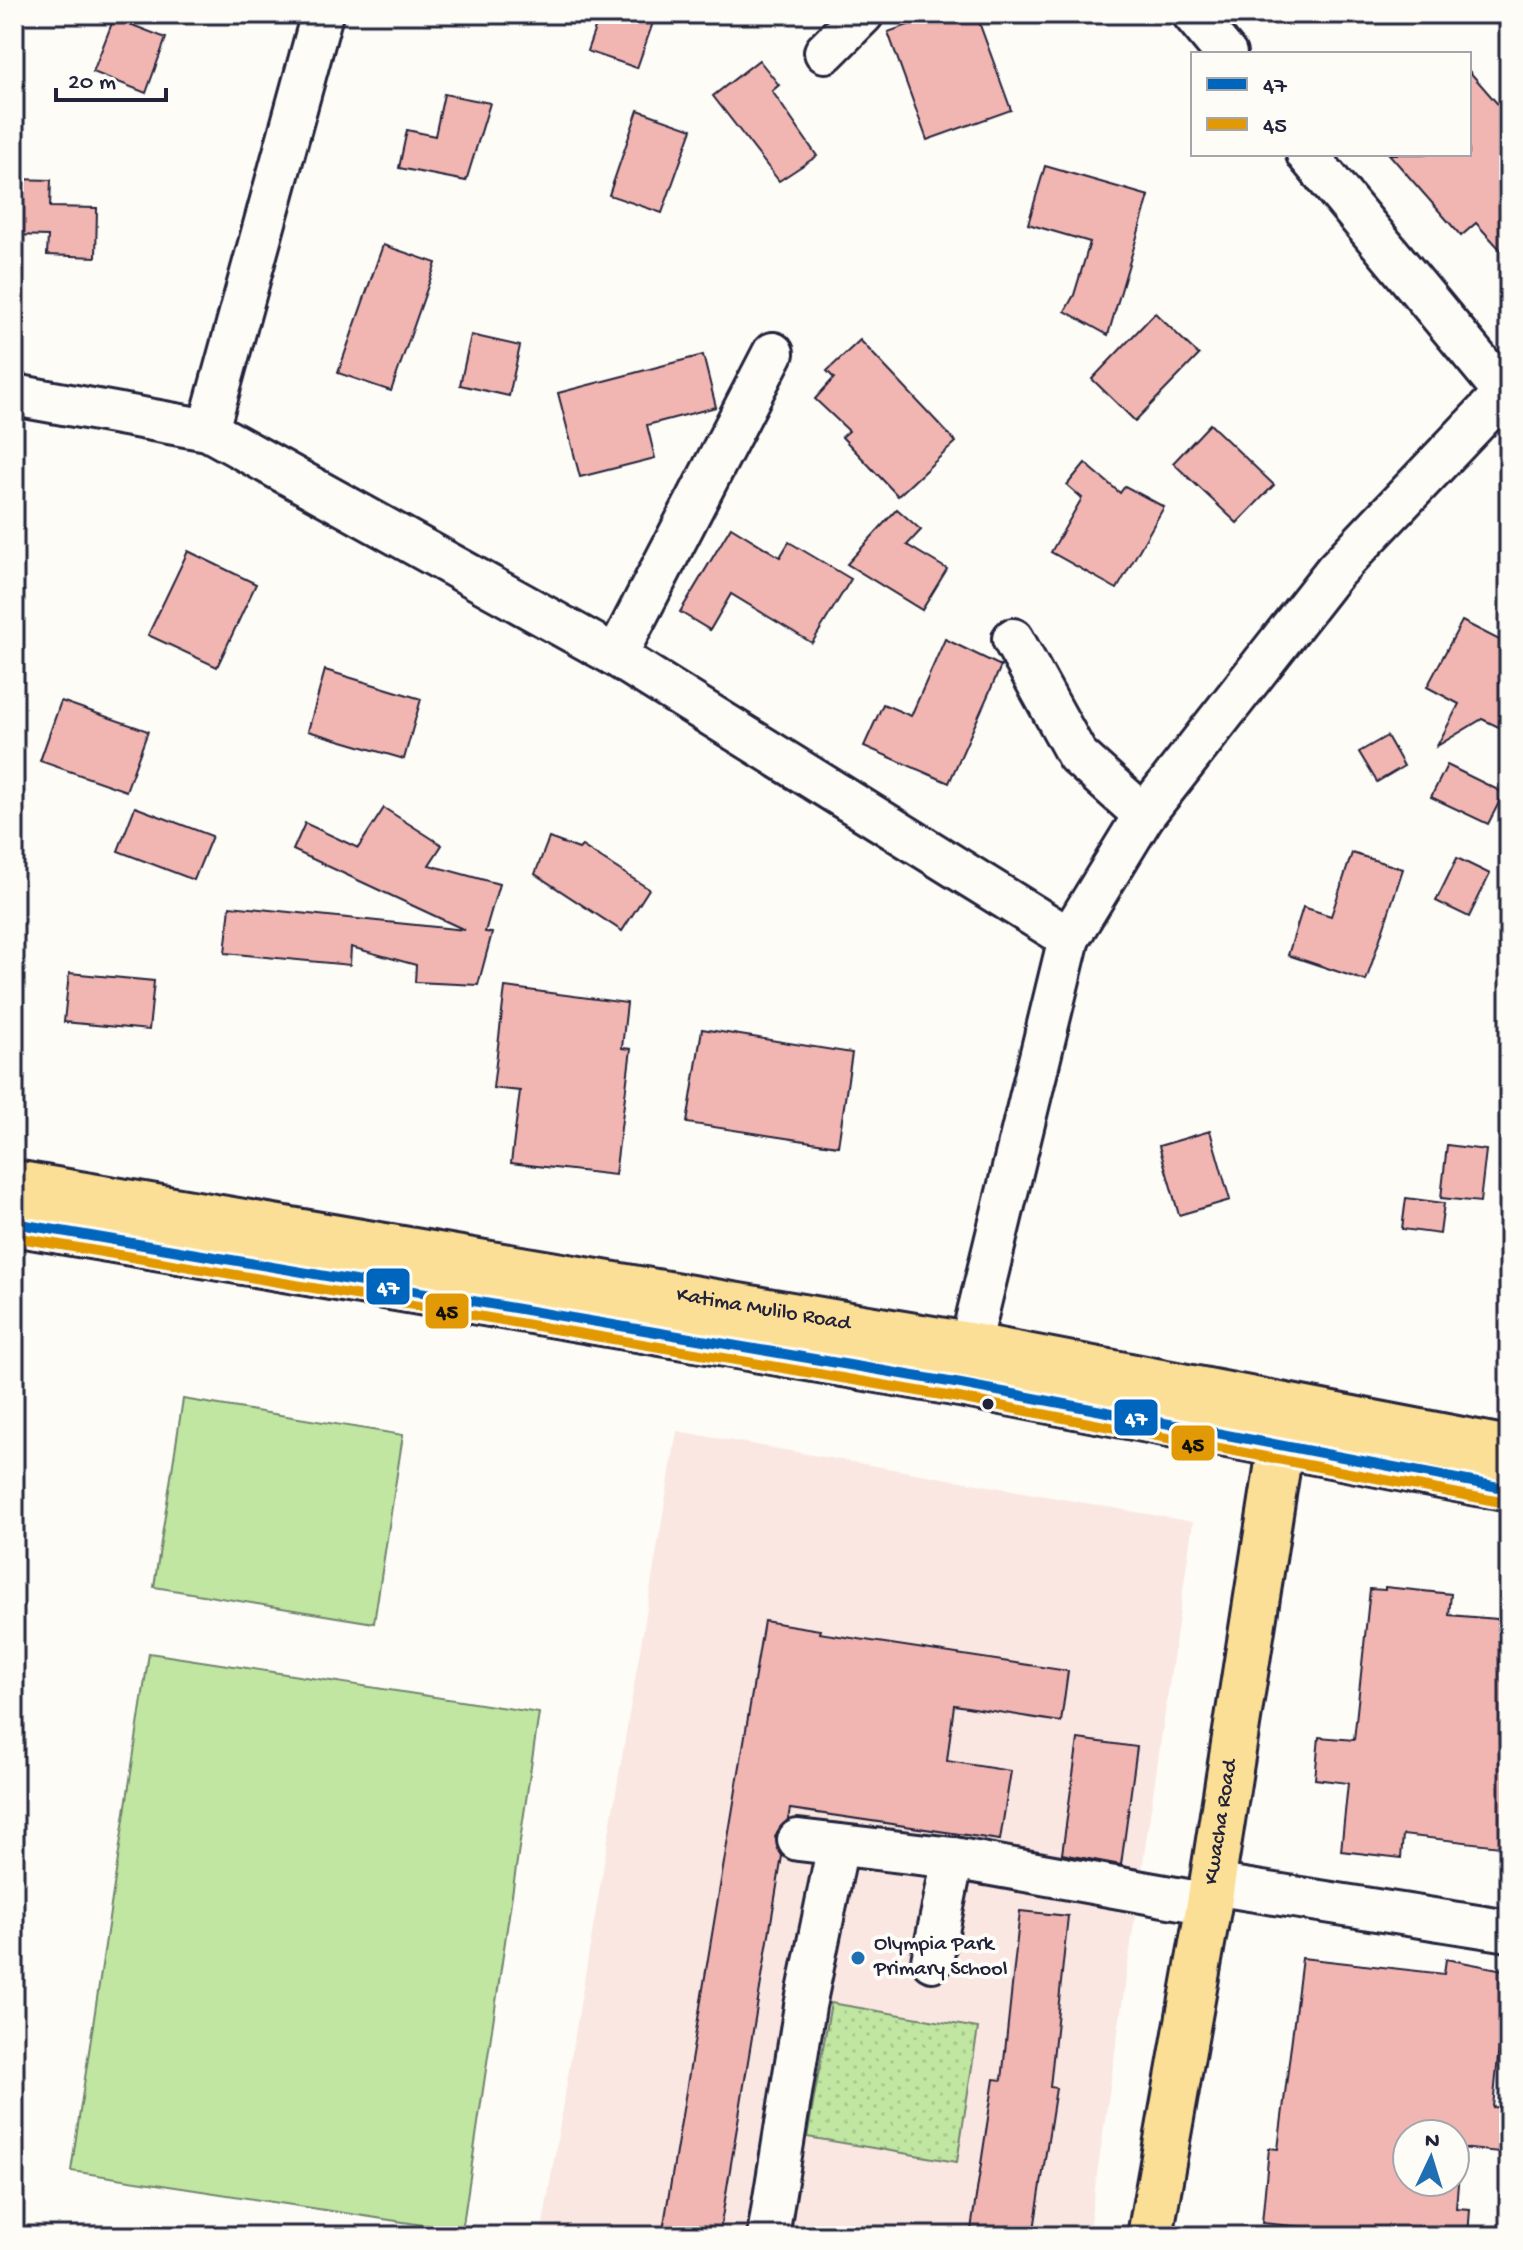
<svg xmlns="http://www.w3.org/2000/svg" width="1523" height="2250" font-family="'Gochi Hand',sans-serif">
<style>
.built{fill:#fae7e2}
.grass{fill:url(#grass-dots);stroke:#71846e;stroke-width:2}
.green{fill:#c0e6a1;stroke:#71846e;stroke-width:2}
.building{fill:#f2b6b2;stroke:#22223b;stroke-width:2;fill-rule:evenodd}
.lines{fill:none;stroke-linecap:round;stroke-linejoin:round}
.minor-casing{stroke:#22223b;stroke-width:46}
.major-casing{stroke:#22223b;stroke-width:50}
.minor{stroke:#fdfcf7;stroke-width:40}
.major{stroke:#fbdf96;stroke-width:44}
.bus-1-casing{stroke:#fdfcf7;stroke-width:16}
.bus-2-casing{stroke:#fdfcf7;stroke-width:16}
.bus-1{stroke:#0065bd;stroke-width:10}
.bus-2{stroke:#e29906;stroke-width:10}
.bus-dot{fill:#22223b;stroke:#fdfcf7;stroke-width:3}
.poi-dot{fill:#1f6fb2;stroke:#fdfcf7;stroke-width:3}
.labels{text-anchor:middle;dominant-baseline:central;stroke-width:8;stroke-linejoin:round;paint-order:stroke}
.street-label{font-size:22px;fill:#22223b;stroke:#fdfcf7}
.poi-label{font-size:22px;fill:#22223b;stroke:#fdfcf7;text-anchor:start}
.line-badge{stroke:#fdfcf7;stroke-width:3}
.badge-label{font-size:22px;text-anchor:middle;font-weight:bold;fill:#fff}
.pale-badge-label{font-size:22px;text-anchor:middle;font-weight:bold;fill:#111}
</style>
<defs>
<pattern id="grass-dots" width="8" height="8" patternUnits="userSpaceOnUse" patternTransform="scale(2)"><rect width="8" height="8" fill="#c0e6a1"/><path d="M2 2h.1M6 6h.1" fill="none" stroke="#a5c58c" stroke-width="1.8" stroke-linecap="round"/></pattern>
</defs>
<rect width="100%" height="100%" fill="#fdfcf7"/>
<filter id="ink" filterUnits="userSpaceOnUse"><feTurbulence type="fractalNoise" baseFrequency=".0125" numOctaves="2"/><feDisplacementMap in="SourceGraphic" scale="16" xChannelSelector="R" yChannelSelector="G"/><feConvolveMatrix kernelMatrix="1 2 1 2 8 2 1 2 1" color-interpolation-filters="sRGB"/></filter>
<g filter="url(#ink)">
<path class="built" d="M677 1431 1193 1522 1088 2236H541Z"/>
<path class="grass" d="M831 2003 978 2028 957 2162 807 2137Z"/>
<g class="green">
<path d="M183 1399 403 1435 374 1623 154 1587Z"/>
<path d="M149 1653 539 1713 462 2231 71 2171Z"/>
</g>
<g class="building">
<path d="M600 14H656L637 68 587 51Z"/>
<path d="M939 14H976L1011 110 927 140 888 32Z"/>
<path d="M114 18 166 38 146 93 93 72Z"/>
<path d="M759 60 779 85 772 91 817 156 779 181 713 96Z"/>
<path d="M1469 71 1509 117V259L1476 223 1461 236 1389 154H1469Z"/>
<path d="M444 94 490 103 466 181 399 168 407 130 435 136Z"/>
<path d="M638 110 692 129 662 213 609 195Z"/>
<path d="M1045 166 1149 196 1108 335 1065 311 1074 295 1090 242 1028 224Z"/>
<path d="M14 179 51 180 50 207 97 208 96 257 47 255 48 236 14 235Z"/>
<path d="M383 245 436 263 391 391 338 373Z"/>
<path d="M1155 313 1199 355 1135 421 1092 379Z"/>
<path d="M471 335 520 346 509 396 460 385Z"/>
<path d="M860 340 956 442 898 496 842 437 849 431 815 399 834 378 827 371Z"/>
<path d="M703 355 716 407 647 425 655 458 580 477 558 393Z"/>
<path d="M1210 424 1274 485 1237 523 1173 463Z"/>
<path d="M1085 463 1120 493 1125 486 1164 507 1117 589 1051 552 1082 498 1067 485Z"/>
<path d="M897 509 921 530 907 545 947 569 922 610 847 564Z"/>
<path d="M731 527 780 557 789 542 851 579 812 643 731 594 710 630 680 612Z"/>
<path d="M188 551 256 584 217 667 148 635Z"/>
<path d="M1462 621 1507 644 1509 640V732L1482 719 1437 746 1459 704 1427 687Z"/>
<path d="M945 639 1001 666 949 783 864 746 883 704 911 716Z"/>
<path d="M325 670 421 699 404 759 308 731Z"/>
<path d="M61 701 148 731 126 791 40 761Z"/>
<path d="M1387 736 1404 766 1377 782 1359 752Z"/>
<path d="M1447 765 1504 793 1488 824 1431 797Z"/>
<path d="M135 807 212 836 194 880 118 851Z"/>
<path d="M384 808 442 845 429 865 499 884 485 932 492 933 478 985 415 982 416 965 351 947 350 965 225 953 230 906 465 930 293 850 305 823 358 848Z"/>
<path d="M549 838 579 849 582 846 649 889 622 931 535 874Z"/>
<path d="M1352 853 1403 869 1366 981 1288 955 1303 907 1331 916Z"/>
<path d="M1457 858 1490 874 1469 917 1436 901Z"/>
<path d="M69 973 154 981 149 1030 64 1022Z"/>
<path d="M505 987 627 1003 622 1048 631 1049 615 1175 511 1163 520 1091 493 1088Z"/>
<path d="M702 1029 852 1053 838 1146 687 1123Z"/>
<path d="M1210 1131 1230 1200 1179 1215 1159 1146Z"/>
<path d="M1447 1145 1486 1150 1480 1202 1441 1198Z"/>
<path d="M1406 1198 1444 1203 1440 1234 1402 1229Z"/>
<path d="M1385 1587 1451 1594 1449 1615 1509 1620V1847L1403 1835 1401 1858 1341 1851 1348 1783 1315 1779 1319 1737 1354 1740 1370 1589 1385 1590Z"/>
<path d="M764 1621 820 1630 819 1633 1068 1671 1061 1722 954 1705 947 1761 1011 1771 1000 1840 790 1809 788 1819 775 1837 782 1856 719 2236H662Z"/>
<path d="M1078 1739 1137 1747 1121 1865 1062 1854Z"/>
<path d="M1020 1911 1068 1916 1050 2087 1056 2088 1033 2236H970L994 2079 1002 2080Z"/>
<path d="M1302 1958 1444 1974 1446 1959 1509 1971V2038L1500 2037 1493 2107 1509 2108V2153L1461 2148 1456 2208 1470 2209 1468 2236H1395L1262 2223 1269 2148 1278 2149ZM1407 2134H1455V2182H1407Z"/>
</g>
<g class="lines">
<defs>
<g id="minor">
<path d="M1193 14 1226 54"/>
<path d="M825 52 863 14"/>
<path d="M1307 154 1509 398"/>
<path d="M14 395 208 430 616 656 1069 938"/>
<path d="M208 430 322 14"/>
<path d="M1013 639 1077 755 1144 815"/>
<path d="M616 656 773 353"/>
<path d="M962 1378 1069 938 1144 815 1335 571 1509 388"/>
<path d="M798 1840 953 1858 1209 1904"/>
<path d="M1212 1884 1509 1931"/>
<path d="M932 1961 953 1858"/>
<path d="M768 2236 805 2006 838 1845"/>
</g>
<g id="major">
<path id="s1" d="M14 1183 968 1345 1509 1449"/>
<path d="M14 1223 961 1384 1509 1489"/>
<path id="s2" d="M1150 2236 1209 1904 1285 1418"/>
</g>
</defs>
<use href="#minor" class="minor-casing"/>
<use href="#major" class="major-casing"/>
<use href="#minor" class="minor"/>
<use href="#major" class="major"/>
<defs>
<path id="bus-1" d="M14 1223 961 1384 1509 1489"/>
<path id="bus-2" d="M14 1237 959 1398 1506 1503"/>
</defs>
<use href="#bus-1" class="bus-1-casing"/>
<use href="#bus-2" class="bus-2-casing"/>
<use href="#bus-1" class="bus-1"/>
<use href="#bus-2" class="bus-2"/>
</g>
</g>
<circle class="bus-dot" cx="988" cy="1404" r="7"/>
<circle class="poi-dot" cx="858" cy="1958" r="8"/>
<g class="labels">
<g class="street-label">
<text stroke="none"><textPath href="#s1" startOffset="760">Katima Mulilo Road</textPath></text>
<text stroke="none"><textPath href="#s2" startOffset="420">Kwacha Road</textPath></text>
</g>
<g class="poi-label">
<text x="874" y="1945">Olympia Park<tspan x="874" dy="25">Primary School</tspan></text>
</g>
</g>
<g class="line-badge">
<rect x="365" y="1267" width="46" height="39" rx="8" fill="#0065bd"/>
<rect x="424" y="1292" width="46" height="38" rx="8" fill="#e29906"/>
<rect x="1113" y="1398" width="46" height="39" rx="8" fill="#0065bd"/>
<rect x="1170" y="1424" width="46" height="38" rx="8" fill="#e29906"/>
</g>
<g class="badge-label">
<text x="388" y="1294">47</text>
<text x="1136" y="1425">47</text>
</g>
<g class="pale-badge-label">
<text x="447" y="1318">45</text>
<text x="1193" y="1451">45</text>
</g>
<rect width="1523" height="2250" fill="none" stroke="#fdfcf7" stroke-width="48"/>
<rect x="24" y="24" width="1475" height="2202" fill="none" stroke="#22223b" stroke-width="3" filter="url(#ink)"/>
<rect x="1191" y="52" width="280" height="104" fill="#fdfcf7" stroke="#a5a5ac" stroke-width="2"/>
<rect x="1207" y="78" width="40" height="12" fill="#0065bd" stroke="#a5a5ac" stroke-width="2"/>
<text x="1263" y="92" font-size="24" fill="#22223b">47</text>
<rect x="1207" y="118" width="40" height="12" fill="#e29906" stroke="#a5a5ac" stroke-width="2"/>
<text x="1263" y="132" font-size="24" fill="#22223b">45</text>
<g transform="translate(1431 2158) rotate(4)"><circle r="38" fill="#fdfcf7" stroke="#a5a5ac" stroke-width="2"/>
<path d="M0-6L14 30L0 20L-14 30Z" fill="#1f6fb2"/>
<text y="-12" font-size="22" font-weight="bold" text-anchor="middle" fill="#22223b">N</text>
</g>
<path d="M56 88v12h110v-12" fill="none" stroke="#22223b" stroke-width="4"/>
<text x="68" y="88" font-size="24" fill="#22223b" stroke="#fdfcf7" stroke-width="6" paint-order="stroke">20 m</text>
</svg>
